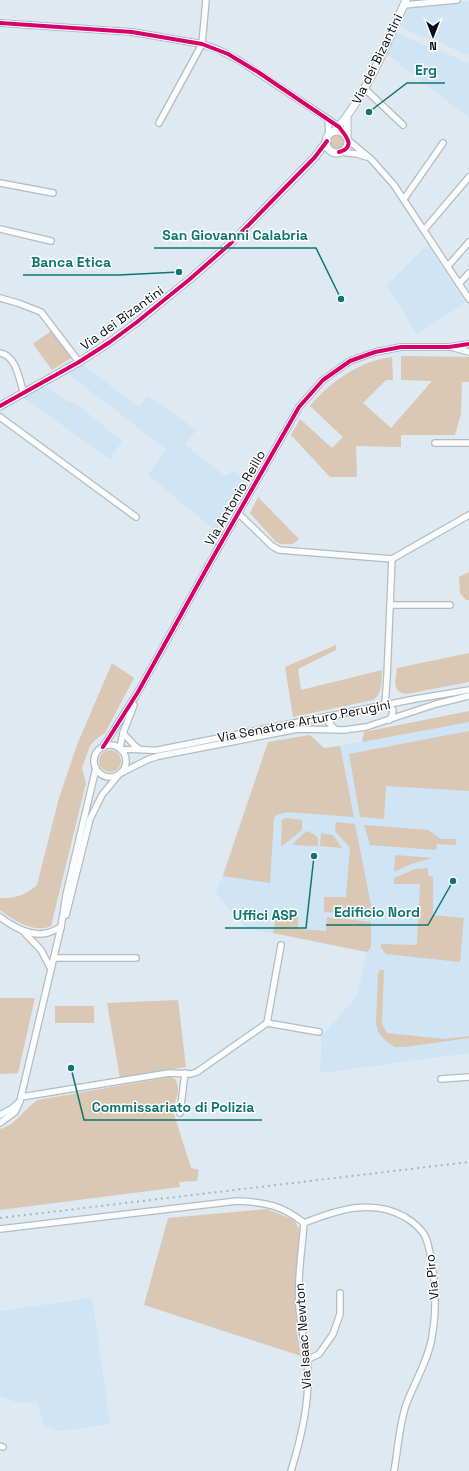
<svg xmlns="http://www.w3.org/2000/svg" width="469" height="1471" font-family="'Space Grotesk',sans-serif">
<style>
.built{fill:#cfe4f5}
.green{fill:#dac7b4}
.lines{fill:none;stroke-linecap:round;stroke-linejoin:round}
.minor-casing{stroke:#b2bcc4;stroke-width:8}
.tertiary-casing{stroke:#b2bcc4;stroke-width:9}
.minor{stroke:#fafcfd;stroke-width:5.5}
.tertiary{stroke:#fafcfd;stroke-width:7}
.rail{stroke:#b1b3b6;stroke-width:2;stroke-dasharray:2 4;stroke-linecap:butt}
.cycleway-casing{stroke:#fff;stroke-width:6}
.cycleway{stroke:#d6006c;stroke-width:4}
.labels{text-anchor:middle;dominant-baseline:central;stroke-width:3;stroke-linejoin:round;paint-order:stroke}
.street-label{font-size:13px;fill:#040c15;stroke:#fff}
.leader{fill:none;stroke:#0f766e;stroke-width:1.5}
.callout-dot{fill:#0f766e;stroke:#fff;stroke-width:1.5}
.callout-label{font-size:14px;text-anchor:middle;font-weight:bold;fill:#0f766e;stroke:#fff;stroke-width:3;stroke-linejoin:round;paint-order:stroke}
</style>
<rect width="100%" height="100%" fill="#dfe9f1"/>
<g class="built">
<path d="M469 1V55L398 26 407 7Z"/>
<path d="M395 33 469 63V118L386 53Z"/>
<path d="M428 245 465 303 417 334 387 285Z"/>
<path d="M83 365 139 407 148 396 196 430 185 445 225 476 234 471 245 480 216 531 148 475 166 449 68 374Z"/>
<path d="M47 386 64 400 75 403 122 441 110 459 24 398Z"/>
<path d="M469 711V1053L320 1073 322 1036 357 996 367 952 247 928 216 894 268 742 310 735 324 748 362 742 364 732Z"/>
<path d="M92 1298 110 1424 59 1431 44 1426 37 1401 19 1403 0 1396V1311Z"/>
</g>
<g class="green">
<circle cx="338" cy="142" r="8"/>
<path d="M51 331 71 358 52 370 33 344Z"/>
<path d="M401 356 469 357V382H462L461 414 455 435H401V447L356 446 357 477H330L291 435 300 419 332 448 343 437 310 406C331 381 360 361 392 357L393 380H386L363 403 391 428 432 381 401 380Z"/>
<path d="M258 497 299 539 293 544H281L276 542 250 513Z"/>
<path d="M469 572V600H466L460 593 459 577Z"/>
<path d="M336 645V650L298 669 301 690 382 670C381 681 383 694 373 700L293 717 285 667Z"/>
<path d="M469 653V682L406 694C391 692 396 679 397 668Z"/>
<path d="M112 663 134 678 105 733 95 740 90 746 82 768 86 783 51 926C35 934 13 920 0 910V898C15 899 26 895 37 885L59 798 77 745Z"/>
<path d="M469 711V722L362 742 364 732Z"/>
<path d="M469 731V791L386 786 384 819 360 817 349 754Z"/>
<path d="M310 735 324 748 340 746 354 817 287 812 277 815 274 818 270 883 223 876 268 742Z"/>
<circle cx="110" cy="761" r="11"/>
<path d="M287 818 302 820V830L281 847 282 820Z"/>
<path d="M336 822 355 824 372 910 370 915 324 912V897H346L350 848 335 831Z"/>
<path d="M364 825 428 830 441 839H456V845L437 844 436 850 370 845Z"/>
<path d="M306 831 314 834 318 838V846L292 845Z"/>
<path d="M321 833 333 835 342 848 320 846Z"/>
<path d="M395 855 433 858C419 861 407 865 394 872Z"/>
<path d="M428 868V875L433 877V915L464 918 460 962 386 954 381 948V944L417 945 420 884H394V878L415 869Z"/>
<path d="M277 914 298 916V929L326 931 327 917 371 922V947L367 952 273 933Z"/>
<path d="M380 970H384L382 1024 387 1033 444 1039 469 1036V1038L404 1047H395L386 1041 379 1033 376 1024 378 974Z"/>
<path d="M0 998H35L18 1073 0 1074Z"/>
<path d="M178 1000 186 1067 120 1078 107 1003Z"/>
<rect x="55" y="1006" width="39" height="17"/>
<path d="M169 1077 175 1079C182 1092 175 1098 173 1111L191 1168 199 1170 197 1181 179 1182 180 1187 0 1210V1129C18 1124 23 1109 38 1100Z"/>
<path d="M267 1209 294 1220 300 1230 296 1270 297 1332 301 1356 144 1305 168 1218Z"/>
</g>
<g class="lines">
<defs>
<g id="minor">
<path d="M404 5 457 0"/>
<path d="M0 23 132 32 202 44 217 49 240 61 328 119 339 127 342 132"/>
<path d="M365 89 403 125"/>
<path d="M328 119 329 135"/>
<path d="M159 123 202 44 206 0"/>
<path d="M348 140 371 159 394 185 469 299"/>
<path d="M339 152 357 154 367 157"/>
<path d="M0 183 53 193"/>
<path d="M404 199 443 143"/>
<path d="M0 229 51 241"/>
<path d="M424 230 469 177"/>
<path d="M448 266 469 242"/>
<path d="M459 284 469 273"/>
<path d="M0 298 18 303 41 312 79 362"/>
<path d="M451 347 469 352"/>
<path d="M0 353C17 356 19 380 24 394"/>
<path d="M0 417 136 517"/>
<path d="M435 443H469"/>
<path d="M238 513 272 546 279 550 392 559"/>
<path d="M390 605H450"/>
<path d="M387 704 393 710 392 716 389 720"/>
<path d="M385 705 387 677 392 559 469 515"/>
<path d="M335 729 329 723 332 718 336 716"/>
<path d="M123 733 135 746 139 749"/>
<circle cx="110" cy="761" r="16"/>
<path d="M103 747 138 692 212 559 299 407 323 380 350 361 375 352 401 347H449L469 344"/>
<path d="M120 748 123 733 134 705"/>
<path d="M121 750C134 748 146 751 158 750L415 699 469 690"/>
<path d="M121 773 149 759 159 756 298 729 344 730 366 727 436 704 469 696"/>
<path d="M66 915 90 819 102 795 120 773"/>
<path d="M0 917C12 926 31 937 47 933 52 932 57 929 61 927"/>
<path d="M23 931 41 950 51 969"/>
<path d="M54 958H136"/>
<path d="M267 1023 281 945"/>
<path d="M441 1079 469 1077"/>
<path d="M21 1097 169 1073 191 1074 197 1072 267 1023 319 1032"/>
<path d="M180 1113 185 1073"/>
<path d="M0 1115 11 1109 18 1103"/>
<path d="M0 1123 15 1112 20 1101 61 927 66 895 96 768"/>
<path d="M304 1223C337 1210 372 1198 405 1217 413 1222 420 1227 425 1236 430 1247 431 1259 433 1271 436 1294 436 1315 432 1337 428 1361 414 1383 406 1405 399 1426 398 1449 394 1471"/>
<path d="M0 1229 237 1201C264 1202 282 1205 304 1223"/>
<path d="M307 1360 319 1354 333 1334 340 1314V1293"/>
<path d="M0 1446 3 1447"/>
<path d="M291 1471C302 1435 311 1397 307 1360 305 1341 300 1324 299 1305 297 1278 302 1250 304 1223"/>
</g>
<g id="tertiary">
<path d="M335 131C368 93 386 45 406 0"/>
<circle cx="337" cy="142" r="11"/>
<path d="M347 137V117"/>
<path d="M0 406 79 362 110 342 137 322 190 279 230 244 315 157 327 141"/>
</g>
</defs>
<use href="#minor" class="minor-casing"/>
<use href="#tertiary" class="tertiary-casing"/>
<use href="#minor" class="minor"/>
<use href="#tertiary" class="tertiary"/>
<path class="rail" d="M0 1218 469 1162"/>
<defs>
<g id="cycleway">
<path d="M0 23 132 32 202 44 228 54 258 72 339 127C345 135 357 147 339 152"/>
<path d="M0 406 79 362 110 342 137 322 190 279 230 244 315 157 327 141"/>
<path d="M103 747 138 692 212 559 299 407 323 380 350 361 375 352 401 347H449L469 344"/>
</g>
</defs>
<use href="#cycleway" class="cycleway-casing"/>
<use href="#cycleway" class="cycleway"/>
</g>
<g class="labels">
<g class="street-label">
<text transform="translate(377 59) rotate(-64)">Via dei Bizantini</text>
<text transform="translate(122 318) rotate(-36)">Via dei Bizantini</text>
<text transform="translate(235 498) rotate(-60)">Via Antonio Reillo</text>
<text transform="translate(304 721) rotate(-11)">Via Senatore Arturo Perugini</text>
<text transform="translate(432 1277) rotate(-96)">Via Piro</text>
<text transform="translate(303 1336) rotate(-94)">Via Isaac Newton</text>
</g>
</g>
<path class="leader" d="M369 112L407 83H445M341 299L316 248H154M179 272L119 275H23M453 881L428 925H326M314 856L306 928H225M71 1068L84 1120H262"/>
<g class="callout-dot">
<circle cx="369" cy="112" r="4"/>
<circle cx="341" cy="299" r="4"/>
<circle cx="179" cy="272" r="4"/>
<circle cx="453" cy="881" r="4"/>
<circle cx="314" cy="856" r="4"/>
<circle cx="71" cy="1068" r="4"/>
</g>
<g class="callout-label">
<text x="426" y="75">Erg</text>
<text x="235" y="240">San Giovanni Calabria</text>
<text x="71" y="267">Banca Etica</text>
<text x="377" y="917">Edificio Nord</text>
<text x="265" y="920">Uffici ASP</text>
<text x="173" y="1112">Commissariato di Polizia</text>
</g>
<g transform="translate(433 36) rotate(180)" stroke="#ffffff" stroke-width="3" paint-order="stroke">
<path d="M0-3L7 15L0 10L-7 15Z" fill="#040c15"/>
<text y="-6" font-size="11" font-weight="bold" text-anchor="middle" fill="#040c15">N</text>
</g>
</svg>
